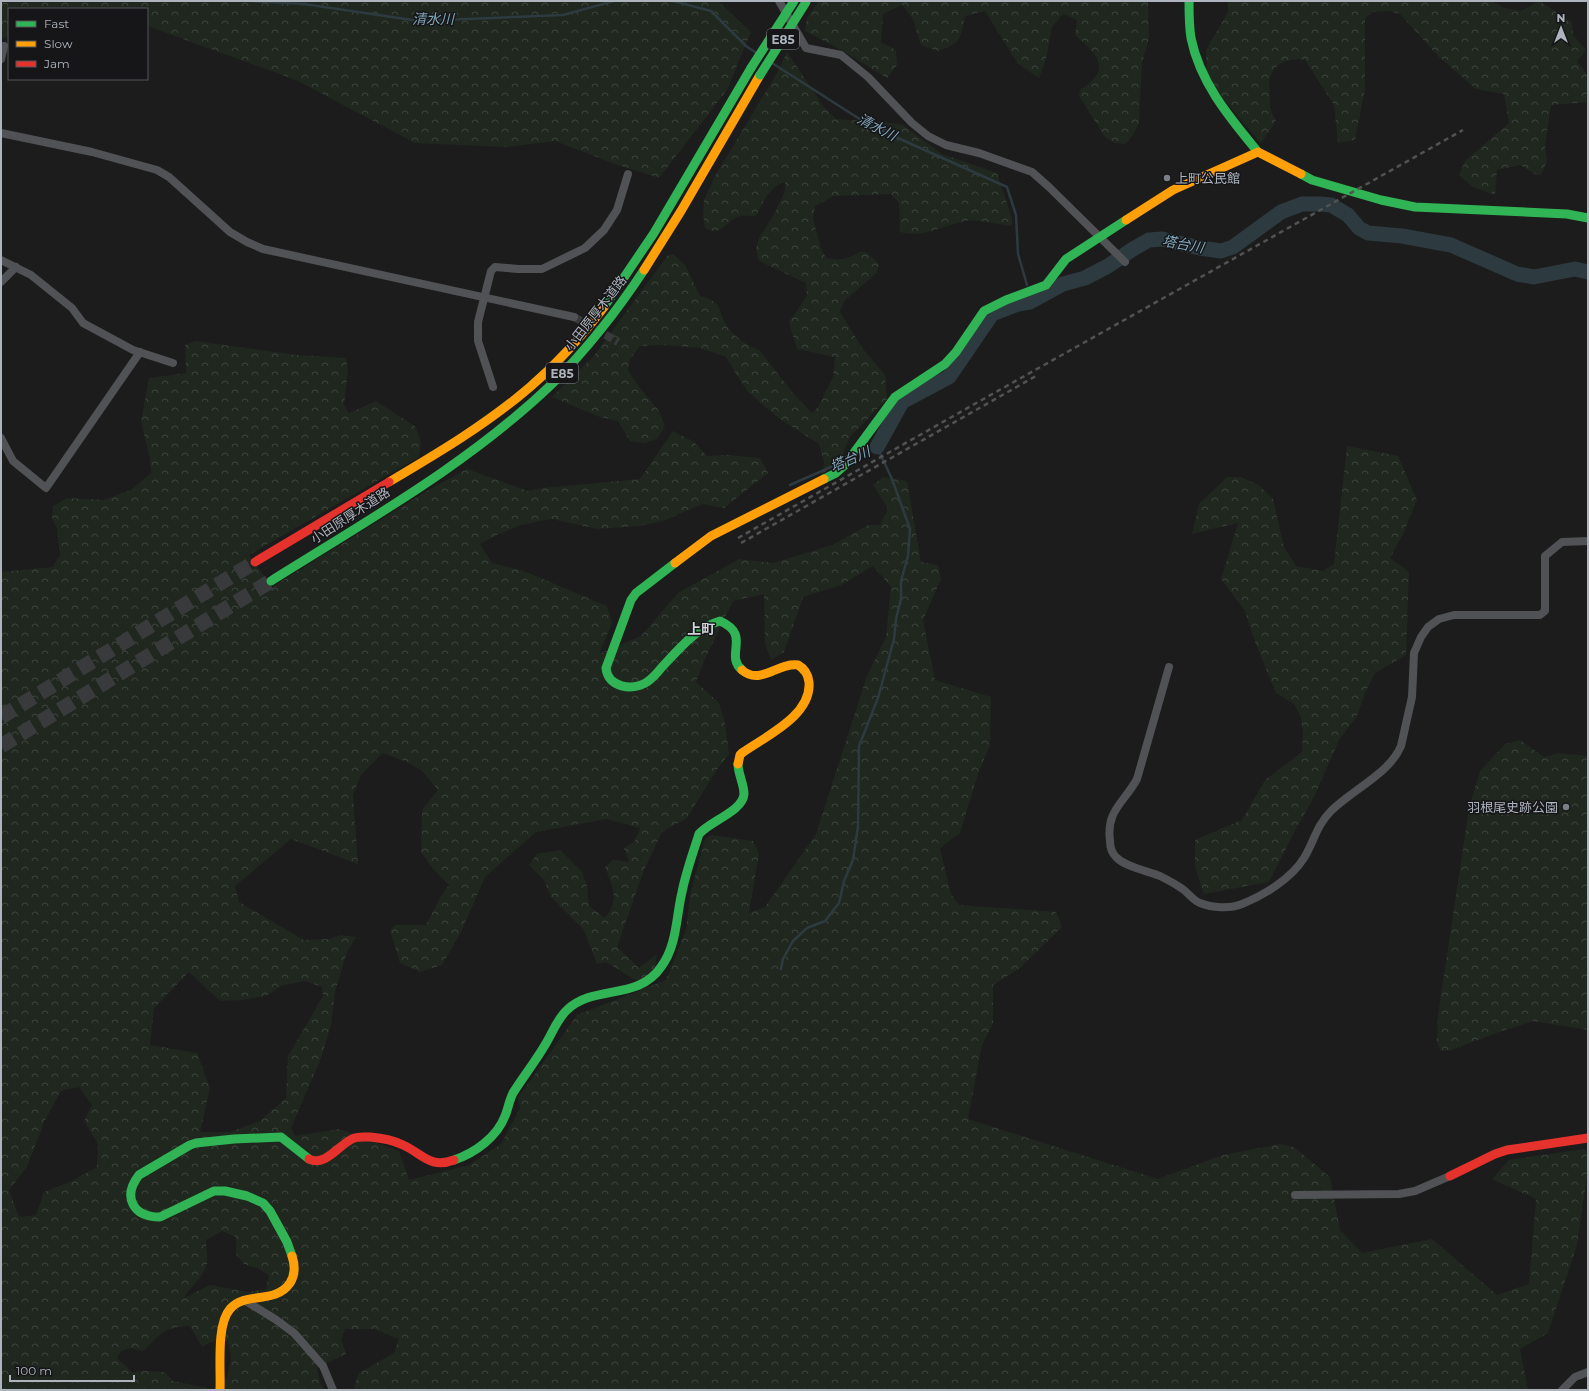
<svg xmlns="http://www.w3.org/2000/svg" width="1589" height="1391" font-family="Montserrat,'Noto Sans JP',sans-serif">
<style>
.forest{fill:url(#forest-crowns);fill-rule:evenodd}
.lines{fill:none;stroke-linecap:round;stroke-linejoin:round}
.stream{stroke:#2d3a3f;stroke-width:2.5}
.river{stroke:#2d3a3f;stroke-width:15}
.street-tunnel{stroke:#393a3c;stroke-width:8;stroke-dasharray:8 4;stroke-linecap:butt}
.highway-tunnel{stroke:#393a3c;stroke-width:15;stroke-dasharray:15 8;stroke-linecap:butt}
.street{stroke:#505255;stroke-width:8}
.fast{stroke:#30b455;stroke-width:9}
.slow{stroke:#ff9f0a;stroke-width:9}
.jam{stroke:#e5322d;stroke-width:9}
.rail{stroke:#505254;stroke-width:2.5;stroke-dasharray:5 4;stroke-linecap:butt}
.fast-bridge{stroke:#30b455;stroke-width:9}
.poi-dot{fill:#7a7f85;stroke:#161619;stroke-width:1.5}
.labels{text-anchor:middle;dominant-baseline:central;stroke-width:3;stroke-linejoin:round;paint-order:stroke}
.shield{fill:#161619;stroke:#80858c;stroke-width:1}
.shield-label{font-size:12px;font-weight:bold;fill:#adb4bd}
.poi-label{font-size:13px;fill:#adb4bd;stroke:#161619;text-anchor:start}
.street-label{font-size:13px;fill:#adb4bd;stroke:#161619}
.water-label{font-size:14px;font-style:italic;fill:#82a7ba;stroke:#161619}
.neighbourhood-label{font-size:14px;font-weight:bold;fill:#ced2d9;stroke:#161619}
</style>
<defs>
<pattern id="forest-crowns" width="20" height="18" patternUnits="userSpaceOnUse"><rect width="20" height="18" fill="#1f271f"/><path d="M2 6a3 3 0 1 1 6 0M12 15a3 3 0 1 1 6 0" fill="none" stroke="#3d443e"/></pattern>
</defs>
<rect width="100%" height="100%" fill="#1c1c1c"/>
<g class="forest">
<path d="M1 1H718L751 32 727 90 659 178 615 164 555 141 505 147 415 143 296 80 147 26V9H9V36L1 39Z"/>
<path d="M819 1H1148L1149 39 1142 62 1139 124 1131 138 1125 144 1115 143 1105 137 1079 96 1080 90C1113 69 1098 55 1075 35L1077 20 1063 14 1052 27 1046 59 1039 78 1018 64 985 11 965 16C960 39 962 43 938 51L921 45 913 19 902 5 883 14 881 42 896 50 897 65 887 78 841 50 805 31 807 18Z"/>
<path d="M1228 1H1492L1504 8 1521 11 1539 1 1572 22 1573 35 1586 50 1577 61 1588 76V102L1551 105 1545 146 1547 161 1541 175 1534 174 1520 165 1497 170 1495 195 1473 187 1459 175 1465 161 1509 123 1504 94 1476 89 1438 56 1400 14 1389 11 1373 12 1365 18V89L1355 140 1338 143 1334 105 1305 60C1291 57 1274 62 1270 78 1268 83 1270 89 1270 94 1270 107 1269 109 1276 121L1261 143 1223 99 1207 75 1206 50 1228 12Z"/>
<path d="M787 52 823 106 836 119 892 123 903 125 942 154 997 173 1012 218V226C1000 225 976 219 966 221 943 225 922 239 900 232L899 203 891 194 833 196 815 206 813 219 821 248 826 258C831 259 837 260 842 259 863 256 858 242 879 264L877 273 844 301 840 312 863 349 885 375 887 399 850 437 842 456 822 475 824 462 819 444 781 420 748 392 735 372 726 357 700 348 664 345 640 346 630 359 628 370 636 383 659 411 665 427 657 439 645 443 630 441 618 421 600 417 552 397 593 357 668 255 673 254 685 265 700 296C726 302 716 313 729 329 736 337 748 347 759 350L793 393 812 413 818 407 833 377 835 357 797 349 789 322 807 296 806 283 759 261 756 249 759 238 774 214 785 191V182C769 187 763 202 756 216 751 216 742 215 737 217 724 223 722 237 705 228L703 214 704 200 715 176 777 73Z"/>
<path d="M196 341 296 355 346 358 348 370 344 405 349 413 376 401 416 427 421 443 419 457 249 555 272 587 430 489 467 469 528 491 542 488 640 479 673 431 694 442 707 456 728 455 760 458 768 473 724 508 702 504 663 521 640 526 597 529 552 519 521 525 497 535 480 544 492 563 524 571 607 606 612 623 599 654 641 636 678 593 739 559 773 563 832 545 868 525H880L888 509 873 485 883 477 907 481 921 562 938 565 941 579 923 620 935 680 991 697 990 745 978 774 960 833 940 848 951 894 959 905 1056 912 1062 927 1019 969 993 985V1024L982 1045 968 1119 1158 1179 1223 1155 1280 1144 1294 1147 1330 1177 1340 1230 1362 1253 1432 1239 1497 1295 1529 1284 1536 1199 1492 1179 1509 1160 1584 1149 1588 1153V1169L1577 1245 1548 1333 1520 1349 1528 1390H353L359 1373 394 1353 399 1339 374 1329H345L341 1339 346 1354 317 1368 320 1383 325 1390H1V572L53 567 60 555 57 529 52 518 53 506 67 498 103 500 131 490 151 473 150 458 141 422 149 378 186 373 185 345ZM873 566 891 587 886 637 867 676 816 834 765 907 749 913 759 854 753 841 712 835 705 838 690 895 686 930 666 980 577 1015 518 1098 520 1108 501 1144 469 1165 409 1180 399 1151 339 1129 295 1136 291 1128 321 1058 331 1025 335 992 347 952 356 937 340 935 330 939 304 940 239 902 235 886 291 839 358 864 353 795 361 775 383 753 407 762 422 771 438 790 422 810 421 852 434 870 449 885 441 896 426 925H395L390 930 400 963 420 972 442 965 461 932 485 877 536 832 607 819 640 828 634 842 624 848 629 862 613 860 605 867C613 888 620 898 605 918L589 906 587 886 582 872 560 850 537 854 529 865 544 880 551 897 584 930 597 964 606 962 637 981 654 971 657 954 639 968 617 947 644 870 662 832 687 818 716 771 729 754 725 723 719 703 696 682 704 661 733 601 764 594 765 643 771 660 784 652 803 597 841 585ZM189 972 220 1001 242 1000 266 996 281 986 305 981 322 987 323 996 288 1056 286 1098 260 1121 230 1132H200L210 1088 197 1053 150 1045 154 1008ZM79 1087 92 1105 84 1121 98 1144 97 1167 72 1181 44 1192 36 1215 19 1217 9 1190 27 1167 45 1120 61 1091ZM222 1231 236 1237V1254L244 1264 257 1268 269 1275 266 1289 248 1292 210 1285 184 1298C189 1286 205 1277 207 1263 208 1256 206 1247 206 1240ZM190 1326 202 1347 211 1342 228 1341 231 1358 227 1378 213 1389 173 1381 165 1372 145 1371 132 1372 117 1358 121 1351 131 1348 143 1351C161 1334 164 1327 190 1326Z"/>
<path d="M1347 446 1398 456 1417 500 1403 534 1390 558 1409 572 1406 655 1375 673 1365 693 1357 716 1339 740 1314 797 1296 829 1269 882 1204 894 1195 867V840L1242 820 1265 780 1302 752 1303 734 1301 717 1294 704 1276 693 1255 642 1245 611 1221 579 1238 523 1192 534 1199 504 1227 477H1241L1259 485 1273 499 1284 547 1296 566 1323 571 1334 564Z"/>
<path d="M1520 740 1544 757 1558 753 1588 756V1030L1533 1021 1499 1032 1452 1050 1441 1051 1437 1042 1438 1015 1469 808 1480 771 1505 744Z"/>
</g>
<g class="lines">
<g class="stream">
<path d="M251 1 304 4 419 21 563 15 614 1"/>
<path d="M673 1 711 11 746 46 755 52"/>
<path d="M772 63 869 125 1007 187 1016 215 1018 254 1027 285"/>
<path d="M1029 297 1030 302"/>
<path d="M790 485 840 463"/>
<path d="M781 969 783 959 793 941 807 928 825 921 839 903 844 881 853 860 858 826 859 746 878 698 894 639 896 619 901 599V581L908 556 910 529 892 479 877 447 858 455"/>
</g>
<path class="river" d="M877 447 902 402 949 377 992 314 1018 304 1030 302 1063 284 1085 278 1108 266 1133 249 1149 240 1162 239 1200 248 1221 251 1233 247 1281 212 1302 204H1320L1331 205 1348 215 1359 228 1368 233 1402 236 1451 245 1517 274 1534 277 1575 269 1588 272"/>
<path class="street-tunnel" d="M574 317 618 342"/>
<g class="highway-tunnel">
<path d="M1 717 255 562"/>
<path d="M1 746 271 581"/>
</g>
<g class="street">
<path d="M779 1 806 48 841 55 868 77 912 123 928 136 946 145 979 153 1032 172 1049 187 1125 262"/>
<path d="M1 59 4 46"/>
<path d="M1 133 92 152 157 170 169 177 230 232 247 242 263 249 574 317"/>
<path d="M1 260 31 275 72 308 83 323 133 350 173 363"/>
<path d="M1 282 16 267"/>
<path d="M493 387 478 341V322L491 271 495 267 518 269H542L585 248 604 230 617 210 628 174"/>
<path d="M1 438 13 461 46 488 140 352"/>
<path d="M1169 667 1137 779C1124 803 1106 810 1110 841 1110 846 1112 853 1116 857 1125 867 1148 871 1160 876 1168 880 1177 885 1184 890 1189 894 1194 901 1200 903 1212 908 1230 909 1242 904 1264 895 1291 879 1304 858 1314 842 1316 826 1331 811 1352 790 1390 773 1401 746L1412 697 1414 653 1421 637 1428 627 1439 619 1454 615H1540L1545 611V556L1562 542 1588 541"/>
<path d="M1295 1195 1399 1194 1415 1191 1450 1176"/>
<path d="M244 1300 275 1319 294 1333 323 1366 333 1390"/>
<path d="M1562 1390 1575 1377 1588 1372"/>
</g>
<g class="fast">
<path d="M1189 1C1189 13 1189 26 1191 38 1200 83 1230 118 1258 152"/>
<path d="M1301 174 1312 180 1381 200 1415 207 1567 214 1588 218"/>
<path d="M604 307 654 233 751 68"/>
<path d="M824 479 836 473 845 465 895 397 945 364 956 352 984 311 1006 300 1046 285 1066 259 1126 220"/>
<path d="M675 563 636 593 631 600 606 668C608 688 632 691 647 682 653 678 658 672 662 667 678 650 697 627 720 621 752 635 724 655 742 670"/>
<path d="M271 581C368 520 470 463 553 383 587 349 617 311 644 270"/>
<path d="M454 1160C475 1153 497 1137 505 1116 508 1109 509 1101 513 1093 523 1077 535 1062 545 1045 552 1034 557 1019 567 1010 594 984 638 1001 661 967 677 946 676 917 682 892 686 872 693 853 699 834 710 821 743 811 744 794 744 784 738 774 738 764"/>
<path d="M292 1256 287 1242 270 1211 263 1203 247 1196 225 1191H214L160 1217C133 1217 122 1197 139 1175L190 1145 196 1143 234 1139 281 1137 309 1159"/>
</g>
<g class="slow">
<path d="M1126 220 1173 190 1258 152 1301 174"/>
<path d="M644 270 681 211 760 75"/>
<path d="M389 482C438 453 487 424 530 387 558 363 582 336 604 307"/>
<path d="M675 563 711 536 824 479"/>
<path d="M738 764 740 755 742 753C764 737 812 716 809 682 808 674 805 669 798 665 778 662 760 686 742 670"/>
<path d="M220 1390C221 1369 216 1325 230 1309 245 1291 275 1305 290 1283 295 1275 295 1265 292 1256"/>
</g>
<g class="jam">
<path d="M255 562 389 482"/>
<path d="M309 1159C325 1167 339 1145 352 1139 357 1136 364 1137 370 1137 381 1138 393 1140 403 1145 423 1154 430 1169 454 1160"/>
<path d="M1450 1176 1495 1154 1507 1150 1588 1138"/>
</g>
<g class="rail">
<path d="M738 538 987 397 1463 130"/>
<path d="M741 543 1036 376"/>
</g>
<g class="fast-bridge">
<path d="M751 68 794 1"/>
<path d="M760 75 806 2"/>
</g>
</g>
<g class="poi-dot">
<circle cx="1167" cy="178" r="4"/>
<circle cx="1566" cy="807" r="4"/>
</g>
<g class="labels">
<g class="shield">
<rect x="767" y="29" width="32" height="20" rx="3"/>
<rect x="546" y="363" width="32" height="20" rx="3"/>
</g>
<g class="shield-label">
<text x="783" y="39">E85</text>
<text x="562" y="373">E85</text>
</g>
<g class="poi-label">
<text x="1175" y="178">上町公民館</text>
<text x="1558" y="807" text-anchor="end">羽根尾史跡公園</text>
</g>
<g class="street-label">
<text transform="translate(595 313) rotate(-52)">小田原厚木道路</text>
<text transform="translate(350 515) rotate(-33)">小田原厚木道路</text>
</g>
<g class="water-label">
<text x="433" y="19">清水川</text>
<text transform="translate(877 127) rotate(27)">清水川</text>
<text transform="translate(1183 244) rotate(10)">塔台川</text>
<text transform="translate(850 459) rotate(-24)">塔台川</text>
</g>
<g class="neighbourhood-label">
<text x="701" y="629">上町</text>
</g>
</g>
<rect width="1589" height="1391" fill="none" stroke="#adb4bd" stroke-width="4"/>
<rect x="8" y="8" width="140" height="72" fill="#161619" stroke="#52555b"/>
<rect x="16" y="21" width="20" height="6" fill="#30b455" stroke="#52555b"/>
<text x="44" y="28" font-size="12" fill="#adb4bd">Fast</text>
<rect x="16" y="41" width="20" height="6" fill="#ff9f0a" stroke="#52555b"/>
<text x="44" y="48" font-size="12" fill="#adb4bd">Slow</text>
<rect x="16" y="61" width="20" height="6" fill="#e5322d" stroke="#52555b"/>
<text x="44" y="68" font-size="12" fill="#adb4bd">Jam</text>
<g transform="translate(1561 28)" stroke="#161619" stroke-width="3" paint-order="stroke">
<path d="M0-3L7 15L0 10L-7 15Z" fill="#adb4bd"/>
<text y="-6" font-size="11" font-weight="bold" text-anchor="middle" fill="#adb4bd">N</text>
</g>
<path d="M10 1375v6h124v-6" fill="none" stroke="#adb4bd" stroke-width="2"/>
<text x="16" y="1375" font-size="12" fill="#adb4bd" stroke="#161619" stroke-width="3" paint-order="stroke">100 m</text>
</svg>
